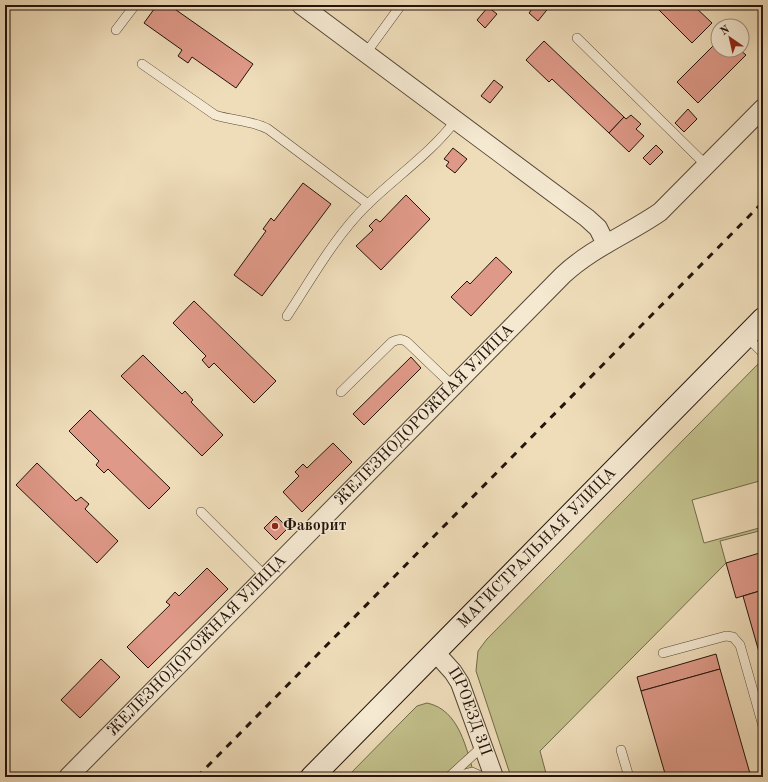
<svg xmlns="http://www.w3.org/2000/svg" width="768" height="782" font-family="'Old Standard TT',serif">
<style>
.green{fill:#c1bf8a;stroke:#72694a}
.building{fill:#df9988;stroke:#22130a}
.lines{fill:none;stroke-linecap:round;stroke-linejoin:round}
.lane-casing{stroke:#554636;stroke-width:10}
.street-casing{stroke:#554636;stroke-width:20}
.secondary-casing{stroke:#22130a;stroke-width:24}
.lane{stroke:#f5e9d2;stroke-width:9}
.street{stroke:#f5e9d2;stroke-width:18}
.secondary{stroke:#f5e9d2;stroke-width:22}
.rail{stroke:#22130a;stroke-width:3;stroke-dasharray:7 7;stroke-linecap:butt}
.poi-dot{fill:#8f2418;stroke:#f5e9d2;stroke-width:1.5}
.labels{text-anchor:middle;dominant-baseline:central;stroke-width:3;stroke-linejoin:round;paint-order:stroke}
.street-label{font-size:16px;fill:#22130a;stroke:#f5e9d2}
.poi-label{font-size:16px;font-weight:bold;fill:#22130a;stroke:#f5e9d2;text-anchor:start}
</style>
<rect width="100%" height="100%" fill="#efddba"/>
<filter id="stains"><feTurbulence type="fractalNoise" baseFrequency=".005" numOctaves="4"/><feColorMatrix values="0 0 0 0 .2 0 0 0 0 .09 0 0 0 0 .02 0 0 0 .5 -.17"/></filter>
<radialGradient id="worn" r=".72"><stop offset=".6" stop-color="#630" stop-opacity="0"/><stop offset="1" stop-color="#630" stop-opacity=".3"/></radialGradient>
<g class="green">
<path d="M763 359V480L692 500 704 543 763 527V530L720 541 726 563 540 751 547 777H511L476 671 478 651 487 639Z"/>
<path d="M427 703C460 710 466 749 475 777H347L408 715 417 706Z"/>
</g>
<g class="building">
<path d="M157 5H169L253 64 236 88 192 57 188 63 178 56 182 50 144 23Z"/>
<path d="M535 5 550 6 538 21 529 13Z"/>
<path d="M654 5H693L712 23 692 43Z"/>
<path d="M715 5H723L719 9Z"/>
<path d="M756 5H763V12Z"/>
<path d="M488 7 497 14 485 28 477 20Z"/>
<path d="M544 41 624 117 609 133 552 79 549 82 526 60Z"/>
<path d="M718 41V50H740L746 55 698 103 677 82Z"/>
<path d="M494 80 503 87 490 103 481 96Z"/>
<path d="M688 109 697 119 684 132 675 123Z"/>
<path d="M631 115 641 124 636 129 644 136 629 152 609 133 624 117 626 119Z"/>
<path d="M656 145 663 152 650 165 643 158Z"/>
<path d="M453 148 467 159 455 173 446 166 449 162 444 159Z"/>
<path d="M303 183 331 204 262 296 234 275 266 231 263 229 271 218 274 221Z"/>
<path d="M406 195 430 219 381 270 356 246 373 230 369 226 376 219 380 222Z"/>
<path d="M496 257 512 272 471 316 451 297 467 281 470 284Z"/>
<path d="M194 301 276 381 254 403 214 363 209 368 202 360 206 356 173 323Z"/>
<path d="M143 355 182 394 185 391 193 400 191 402 223 435 202 456 121 376Z"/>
<path d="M411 357 421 368 364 425 353 414Z"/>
<path d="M90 410 170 488 149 509 108 469 104 473 96 465 99 461 69 431Z"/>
<path d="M333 443 352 462 302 512 283 492 299 476 295 472 303 464 307 468Z"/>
<path d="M37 463 76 501 81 497 89 504 85 509 118 541 97 563 16 485Z"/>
<path d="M276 516 288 528 276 540 264 528Z"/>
<path d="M763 552V590L736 598 726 563Z"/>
<path d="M207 568 228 589 148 668 127 647 170 605 166 602 175 592 179 596Z"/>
<path d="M763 590V666L743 596Z"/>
<path d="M716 654 720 669 641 691 637 677Z"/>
<path d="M101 659 120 677 80 718 61 700Z"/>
<path d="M720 669 751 777H666L641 691Z"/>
</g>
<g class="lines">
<defs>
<g id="lane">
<path d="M116 30 135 5"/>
<path d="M577 38 707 166"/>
<path d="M366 53 401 5"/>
<path d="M142 64 215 115C233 121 251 120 268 129L368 204"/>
<path d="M287 316C312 278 335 236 368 204 397 176 432 152 456 120"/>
<path d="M746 336 763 353"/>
<path d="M341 392 392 342C398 339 402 338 408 343L453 386"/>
<path d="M201 512 265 576"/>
<path d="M663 653 726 636 733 637 740 645 763 726"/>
<path d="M621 750 629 777"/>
<path d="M449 777 484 745"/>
<path d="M454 777 472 772 483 777"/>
</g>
<g id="street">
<path d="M301 5 587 218 598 228 606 244"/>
<path id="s1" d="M435 652 453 672 460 683 494 777"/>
<path id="s2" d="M68 777 563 275C592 248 628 234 660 212L763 108"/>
</g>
<g id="secondary">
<path id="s3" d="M312 777 763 319"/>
</g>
</defs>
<use href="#lane" class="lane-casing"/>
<use href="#street" class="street-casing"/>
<use href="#secondary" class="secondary-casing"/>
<use href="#lane" class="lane"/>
<use href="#street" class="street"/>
<use href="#secondary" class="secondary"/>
<path class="rail" d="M197 777 763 202"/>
</g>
<circle class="poi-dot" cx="275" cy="526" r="4"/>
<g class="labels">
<g class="street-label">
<text stroke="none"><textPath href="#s2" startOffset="508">ЖЕЛЕЗНОДОРОЖНАЯ УЛИЦА</textPath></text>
<text stroke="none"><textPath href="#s3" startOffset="321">МАГИСТРАЛЬНАЯ УЛИЦА</textPath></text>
<text stroke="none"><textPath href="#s2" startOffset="184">ЖЕЛЕЗНОДОРОЖНАЯ УЛИЦА</textPath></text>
<text stroke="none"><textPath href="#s1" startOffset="70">ПРОЕЗД 3П</textPath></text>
</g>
<g class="poi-label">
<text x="283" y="526">Фаворит</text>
</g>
</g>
<rect width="768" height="782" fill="none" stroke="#efddba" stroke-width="20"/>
<rect x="6" y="6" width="756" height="770" fill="none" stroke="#22130a" stroke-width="2"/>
<rect x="10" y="10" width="748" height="762" fill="none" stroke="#22130a"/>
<g transform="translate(730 38) rotate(326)"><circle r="19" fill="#f5e9d2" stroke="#a19382"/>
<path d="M0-3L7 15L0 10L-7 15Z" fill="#8f2418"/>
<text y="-6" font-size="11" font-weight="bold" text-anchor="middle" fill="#22130a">N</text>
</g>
<rect width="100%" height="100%" filter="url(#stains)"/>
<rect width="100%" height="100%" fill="url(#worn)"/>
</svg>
